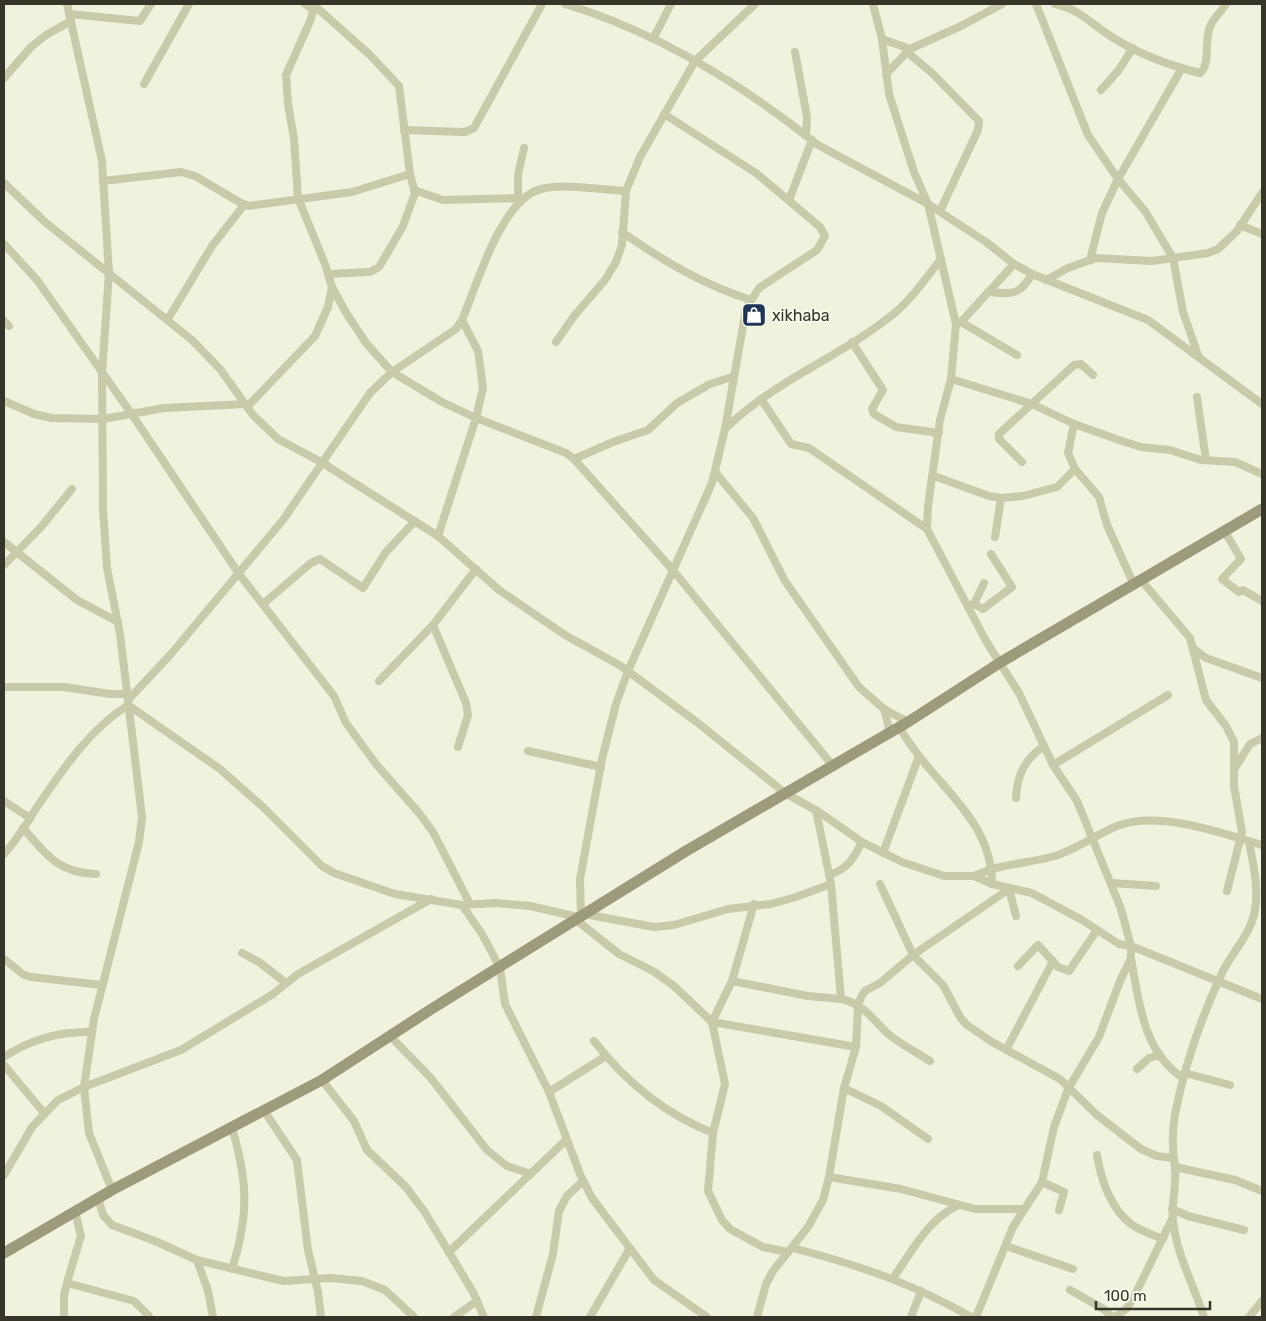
<svg xmlns="http://www.w3.org/2000/svg" width="1266" height="1321" font-family="Rubik,sans-serif">
<style>
.lines{fill:none;stroke-linecap:round;stroke-linejoin:round}
.street{stroke:#c9caa9;stroke-width:8}
.secondary{stroke:#9d9b7b;stroke-width:11}
.labels{text-anchor:middle;dominant-baseline:central;stroke-width:4;stroke-linejoin:round;paint-order:stroke}
.poi-label{font-size:16px;fill:#373529;stroke:#f8f9ea;text-anchor:start}
</style>
<rect width="100%" height="100%" fill="#f0f2dd"/>
<g class="lines">
<g class="street">
<path d="M67 4 102 161 109 273 102 373 103 509 107 568 120 634 142 817 139 842 94 1019 84 1087 89 1133 112 1190"/>
<path d="M305 4 314 10"/>
<path d="M315 4 311 19 286 75 288 104 294 139 298 198 325 264 332 287 345 311 366 343 392 372 442 402 476 418 566 453 574 459 672 569 833 766"/>
<path d="M565 4C658 32 743 85 818 145L928 204 986 242 1014 264 1032 274 1148 320 1262 404"/>
<path d="M873 4 882 39 910 49"/>
<path d="M1036 4 1088 135 1118 179 1145 211 1173 258 1183 312 1198 355"/>
<path d="M1055 4C1081 9 1095 28 1117 40 1141 55 1172 66 1200 73 1211 64 1204 40 1210 27 1213 18 1221 12 1226 4"/>
<path d="M315 6 370 55 399 86 410 174 415 193 403 226 379 267 370 272 328 274"/>
<path d="M69 14 140 21 151 4"/>
<path d="M653 39 671 4"/>
<path d="M882 39 889 94 914 172 928 204 956 324 951 379 940 420 928 506 927 529 986 641 1019 693 1053 765 1077 801 1121 909 1131 946V958L1120 981 1099 1037 1068 1089 1054 1127 1042 1182 1013 1227 976 1317"/>
<path d="M795 52 807 117 806 134"/>
<path d="M907 52 932 73 979 121 978 130 940 211"/>
<path d="M886 74 910 49 961 26 1002 4"/>
<path d="M4 78 31 47 46 35 71 21"/>
<path d="M144 84 189 4"/>
<path d="M1101 90 1118 71 1133 48"/>
<path d="M404 130 465 132 474 128 542 4"/>
<path d="M103 181 181 172 195 176 241 203 249 206 352 192 410 174"/>
<path d="M4 183 45 222 192 340 220 369 253 415 278 439 321 462 438 536 499 590 565 635 621 666 698 723 785 793 819 812 862 842 902 862 944 876H974L992 884 1032 893 1082 920 1119 944 1131 946 1262 999"/>
<path d="M414 190 443 200 523 198"/>
<path d="M518 198V175L524 148"/>
<path d="M789 200 812 140"/>
<path d="M1240 225 1262 234"/>
<path d="M622 232C665 262 702 284 751 300"/>
<path d="M4 244 37 280 131 413 239 574 334 696 346 723 376 764 419 813 433 832 470 904"/>
<path d="M1090 260 1102 213 1118 179 1182 68"/>
<path d="M1046 280 1068 268 1096 258 1152 261 1208 253 1218 249 1237 231 1262 193"/>
<path d="M988 292C1011 294 1020 296 1032 274"/>
<path d="M168 319 212 246 244 205"/>
<path d="M4 321 9 326"/>
<path d="M961 322 1017 355"/>
<path d="M956 324 961 322 1014 264"/>
<path d="M556 342 574 316 605 280 616 262 622 245 626 191 640 157 695 61 755 4"/>
<path d="M852 342 883 390 872 409 874 414 896 427 939 433"/>
<path d="M951 379 1032 404 1074 424 1122 441 1141 447 1170 450 1201 460 1235 462 1262 474"/>
<path d="M1197 397 1206 460"/>
<path d="M761 399 791 444 809 448 927 529"/>
<path d="M4 401 34 414 52 418 103 419 164 408 246 404"/>
<path d="M248 406 315 336 328 307 332 287"/>
<path d="M1074 424 1068 453 1075 469 1099 497 1107 525 1134 585"/>
<path d="M725 429C775 380 843 356 897 311 914 296 927 277 941 259"/>
<path d="M574 459 613 442 648 430 677 403 710 384 732 377"/>
<path d="M1022 462 999 439V434L1074 365 1081 364 1093 375"/>
<path d="M715 472 753 518 785 581 859 687 884 709 908 722"/>
<path d="M934 476 989 496 1001 498 1023 496 1057 487 1075 469"/>
<path d="M1225 532 1241 559 1222 579 1239 592 1243 590 1262 601"/>
<path d="M438 536 476 418 483 388 478 351 462 320"/>
<path d="M995 537 1001 498"/>
<path d="M4 542 77 600 118 622"/>
<path d="M4 565 41 527 72 489"/>
<path d="M1142 581 1190 638 1206 700 1226 726 1234 742V786L1242 832 1227 891"/>
<path d="M263 604 311 563 320 559 363 588 386 552 415 521"/>
<path d="M974 604 983 609 1012 587 991 554"/>
<path d="M971 605 974 604 984 583"/>
<path d="M433 625 466 703 468 715 458 747"/>
<path d="M1194 649 1206 658 1262 678"/>
<path d="M379 681 433 625 476 569"/>
<path d="M4 687H64L110 694H127"/>
<path d="M128 700 171 654 283 520 370 393 392 372 456 329 462 320C477 285 501 199 541 189 565 183 602 190 626 191"/>
<path d="M884 709 890 732"/>
<path d="M899 727C905 737 912 747 919 756 951 797 992 828 992 884"/>
<path d="M528 751 601 767"/>
<path d="M1053 765 1168 695"/>
<path d="M1235 768 1250 744 1262 738"/>
<path d="M1016 798C1017 775 1025 759 1044 746"/>
<path d="M4 801 30 818"/>
<path d="M816 810 831 884 841 999C862 1003 873 1019 887 1033 900 1044 916 1052 930 1061"/>
<path d="M23 828C46 854 58 873 96 874"/>
<path d="M883 853 919 756"/>
<path d="M4 854C17 840 27 823 37 807 63 769 89 730 128 705L220 769 263 807 322 866 334 873 395 894 462 905 495 903 530 906 578 917"/>
<path d="M829 875C848 869 853 859 862 842"/>
<path d="M974 876C1002 863 1026 864 1055 856 1076 849 1096 835 1117 826 1159 810 1221 833 1262 845"/>
<path d="M1112 883 1156 886"/>
<path d="M880 884 913 955 943 985 960 1017 967 1025 992 1042 1060 1079 1097 1115 1141 1149 1157 1156 1172 1158"/>
<path d="M462 905 482 934 500 968 505 1004 549 1092 580 1174 592 1198 654 1280 707 1317"/>
<path d="M584 914 654 927 674 925 728 909 771 904 796 897 831 884"/>
<path d="M581 916 580 879 602 759 616 704 628 671 712 483 725 429 746 309 759 288 817 250 825 236 820 227 756 173 664 114"/>
<path d="M575 919 619 954 653 971 674 986 712 1022 725 1084 713 1133 708 1191 722 1220 730 1229 763 1247 788 1252"/>
<path d="M242 953 259 962 286 983"/>
<path d="M1131 958C1139 1002 1143 1052 1183 1078"/>
<path d="M4 959 24 975 31 977 102 985"/>
<path d="M1018 966 1038 945 1058 967 1069 971 1097 930"/>
<path d="M732 981 808 996 841 999"/>
<path d="M712 1022 856 1047"/>
<path d="M712 1022 732 981 754 904"/>
<path d="M390 1036 430 1077 487 1150 507 1166 531 1174"/>
<path d="M594 1041C625 1081 665 1114 713 1133"/>
<path d="M1006 1050 1053 961"/>
<path d="M4 1057C31 1039 60 1031 92 1032"/>
<path d="M4 1065 44 1113"/>
<path d="M1137 1069 1149 1058 1160 1055"/>
<path d="M1185 1073 1230 1085"/>
<path d="M322 1080 354 1121 367 1150 405 1186 424 1211 473 1292 484 1317"/>
<path d="M844 1088 881 1106 928 1139"/>
<path d="M549 1092 606 1056"/>
<path d="M265 1112 297 1160 308 1250 318 1292 321 1317"/>
<path d="M232 1128C248 1182 249 1215 232 1269"/>
<path d="M1097 1155C1101 1180 1111 1209 1131 1224 1140 1231 1153 1235 1163 1239"/>
<path d="M1175 1167 1235 1180 1262 1191"/>
<path d="M4 1175 32 1127 58 1100 84 1087 181 1050 273 994 298 974 431 899"/>
<path d="M829 1177 901 1189 975 1209H1024"/>
<path d="M1042 1182 1064 1192 1059 1210"/>
<path d="M98 1198 103 1215 112 1225 155 1241 197 1260 283 1281 331 1278 362 1281 385 1290 414 1317"/>
<path d="M1172 1209 1188 1216 1244 1230"/>
<path d="M1006 1246 1073 1269"/>
<path d="M793 1248C858 1265 912 1283 971 1317"/>
<path d="M449 1252 566 1140"/>
<path d="M197 1260 208 1291 213 1317"/>
<path d="M893 1278C911 1253 928 1219 957 1206"/>
<path d="M67 1283 134 1301 149 1316"/>
<path d="M1070 1290 1102 1308 1113 1317"/>
<path d="M64 1317V1295L68 1279 81 1236 75 1211"/>
<path d="M454 1317 477 1301"/>
<path d="M536 1317 553 1254 559 1211 567 1196 583 1181"/>
<path d="M590 1317 630 1248"/>
<path d="M757 1317 766 1284 773 1271 808 1227 823 1200 829 1177 844 1088 856 1047 858 1005 861 997 865 991 880 983 913 955 1009 889 1016 916"/>
<path d="M911 1317 921 1291"/>
<path d="M1115 1317 1126 1309 1133 1299 1172 1219"/>
<path d="M1204 1317C1194 1285 1176 1254 1173 1220 1171 1202 1177 1184 1175 1167 1172 1149 1172 1132 1175 1114 1184 1068 1202 1016 1222 973 1232 952 1251 934 1255 910 1259 887 1253 863 1249 842"/>
<path d="M1249 1317 1262 1301"/>
</g>
<path class="secondary" d="M4 1253 112 1190 322 1080 433 1008 686 851 908 722 1001 662 1262 509"/>
</g>
<defs>
<symbol id="shop-square" viewBox="-11 -11 22 22"><rect x="-9" y="-9" width="18" height="18" rx="4" fill="#1f3558" stroke="#f8f9ea"/><path d="M-5-2.5h2.3a2.7 3.5 0 0 1 5.4 0H5L5.5 6h-11ZM-1.5-2.5h3a1.5 2.3 0 0 0-3 0Z" fill="#fff"/></symbol>
</defs>
<g fill-rule="evenodd">
<use href="#shop-square" x="740" y="301" width="28" height="28"/>
</g>
<g class="labels">
<g class="poi-label">
<text x="772" y="315">xikhaba</text>
</g>
</g>
<rect width="1266" height="1321" fill="none" stroke="#373529" stroke-width="10"/>
<path d="M1096 1301v8h114v-8" fill="none" stroke="#373529" stroke-width="2.5"/>
<text x="1104" y="1301" font-size="15" fill="#373529" stroke="#f8f9ea" stroke-width="4" paint-order="stroke">100 m</text>
</svg>
